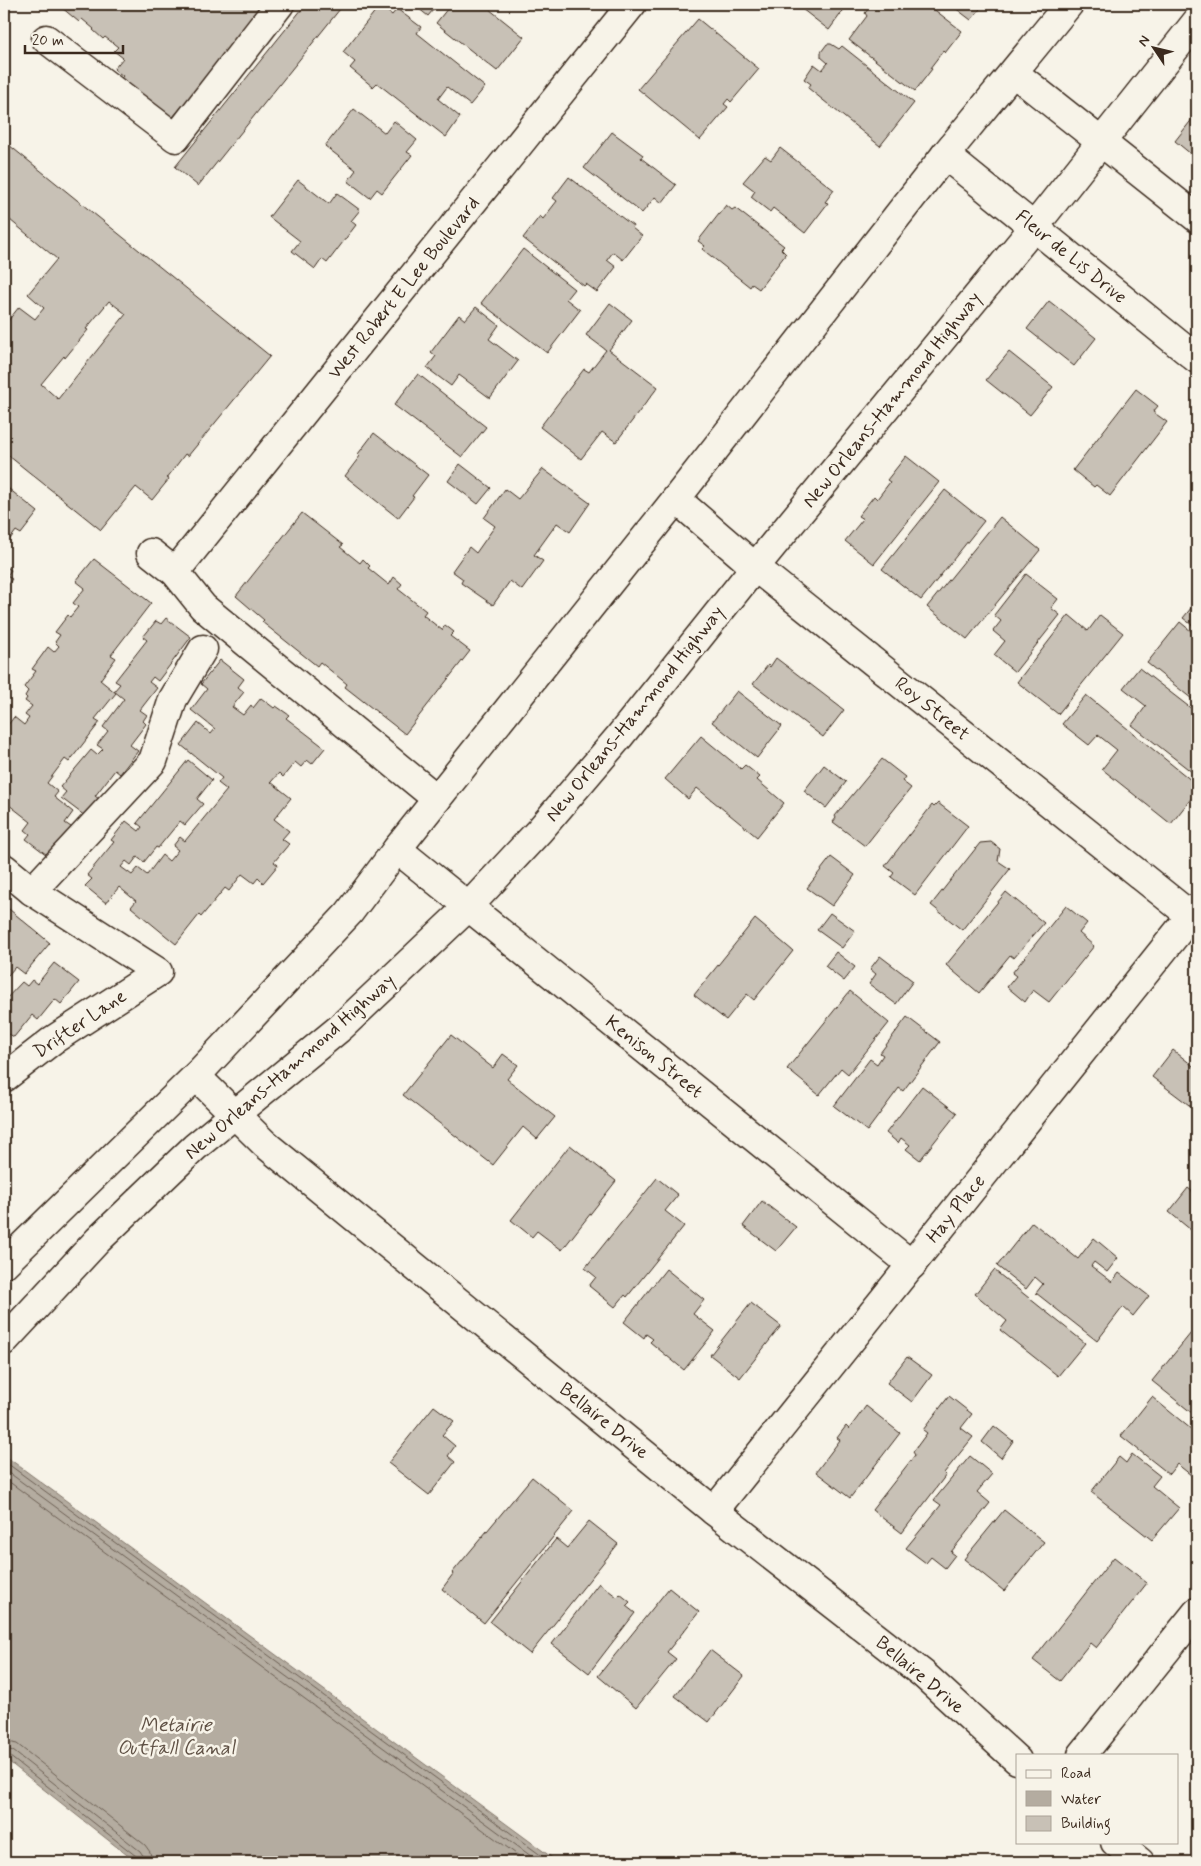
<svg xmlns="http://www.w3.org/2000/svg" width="1201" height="1866" font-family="Mynerve,sans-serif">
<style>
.water{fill:#b4aca0;stroke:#84786c}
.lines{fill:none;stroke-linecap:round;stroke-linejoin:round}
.shore{stroke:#6b5e52;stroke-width:1}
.building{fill:#c8c1b6;stroke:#3b2a1e;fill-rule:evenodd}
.minor-casing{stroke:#3b2a1e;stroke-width:31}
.major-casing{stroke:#3b2a1e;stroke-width:31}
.minor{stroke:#f7f3e8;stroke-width:28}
.major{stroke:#f7f3e8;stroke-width:28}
.labels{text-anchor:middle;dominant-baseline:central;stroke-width:5;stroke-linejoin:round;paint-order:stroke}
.street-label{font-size:19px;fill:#3b2a1e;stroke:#f7f3e8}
.water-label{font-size:20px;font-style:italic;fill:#5f5145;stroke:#f7f3e8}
</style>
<rect width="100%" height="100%" fill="#f7f3e8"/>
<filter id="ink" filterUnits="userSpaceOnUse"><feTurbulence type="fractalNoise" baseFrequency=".02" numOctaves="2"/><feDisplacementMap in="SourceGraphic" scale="10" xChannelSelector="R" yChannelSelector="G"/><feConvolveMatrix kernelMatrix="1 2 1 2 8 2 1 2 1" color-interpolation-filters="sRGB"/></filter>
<g filter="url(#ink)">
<path class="water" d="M4 1455 558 1862H136L4 1758Z"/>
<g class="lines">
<g class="shore">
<path d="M4 1461 550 1862"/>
<path d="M4 1469 539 1862"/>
<path d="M4 1478 527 1862"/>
<path d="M4 1741 17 1744 145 1845 150 1852 152 1862"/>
<path d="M4 1748 13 1751 140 1851 144 1857 145 1862"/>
<path d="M4 1755 9 1756 136 1856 138 1862"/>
</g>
</g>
<g class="building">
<path d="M64 4H265L195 90 197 91 185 107 183 105 169 122 118 82 123 76 114 69 123 58 114 51 118 47 105 37 103 39 93 30 94 29 82 19 79 22 61 7Z"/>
<path d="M306 4H344L198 186 175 167Z"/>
<path d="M413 4H438L428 16Z"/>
<path d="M443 4H492L489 9 524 37 497 71 436 23 448 8Z"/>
<path d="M806 4H848L829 30 802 9Z"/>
<path d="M872 4H927L962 31 945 53 943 51 930 68 932 69 915 91 849 40 867 16 865 13Z"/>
<path d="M950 4H984L971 20Z"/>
<path d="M380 5 392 15 397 9 421 27 417 33 485 87 470 105 447 87 438 99 460 117 446 137 377 83 373 87 350 68 355 62 343 52Z"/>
<path d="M698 19 759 69 731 102 728 99 724 104 728 107 700 140 638 89Z"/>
<path d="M827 44H831L839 49 842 46 914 103 880 146 808 88 811 84 804 79 814 64 822 70 828 63 821 57V52Z"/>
<path d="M354 109 385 133 394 121 417 140 407 152 412 155 382 193 377 189 370 198 348 181 356 170 325 146Z"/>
<path d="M1197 113V159L1175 141Z"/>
<path d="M612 132 643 155 641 158 676 185 662 203 655 197 642 213 584 168Z"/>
<path d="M4 141 270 356 188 456 185 454 167 478 169 479 152 500 136 487 101 530 4 452V326L19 307 35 319 44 308 28 294 57 259 4 215ZM109 301 126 314 58 399 41 384 64 356 65 358 88 330 86 329Z"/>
<path d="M780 148 834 190 825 202 828 203 805 233 773 208 770 212 751 197 755 191 743 182 765 156 771 160Z"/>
<path d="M569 177 633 226 632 228 642 236 623 260 613 252 607 260 616 267 597 292 586 284 584 286 523 238 540 216 543 219 557 201 553 198Z"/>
<path d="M298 180 329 204 337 193 360 210 351 221 356 225 327 263 322 259 315 269 292 251 300 241 269 217Z"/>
<path d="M726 205 732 210 735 208 784 246 781 249 786 254 759 289 752 284 750 287 702 249 705 246 698 241Z"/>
<path d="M523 249 574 289 566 299 580 310 547 353 481 303Z"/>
<path d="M1049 301 1096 338 1074 366 1027 329Z"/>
<path d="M610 303 632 320 609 350 658 387 616 442 602 432 581 459 540 427 584 369 589 372 606 350 586 335Z"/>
<path d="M476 307 499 325 489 339 518 361 490 398 459 375 451 386 427 368 436 356 431 352 459 315 465 320Z"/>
<path d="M1009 352 1053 387 1030 415 986 380Z"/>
<path d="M418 374 486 427 462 457 394 405Z"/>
<path d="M1136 389 1158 406 1153 412 1167 422 1110 496 1096 485 1094 487 1073 470Z"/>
<path d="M374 433 428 475 412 496 414 497 398 518 345 476 360 456 358 454Z"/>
<path d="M906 456 939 482 874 564 845 541 863 519 858 516 874 496 877 499 890 482 887 480Z"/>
<path d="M460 464 491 488 478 504 448 481Z"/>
<path d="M543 469 590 503 570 532 557 523 534 555 543 561 522 590 510 581 493 605 461 583 463 579 452 571 469 547 476 553 495 526 484 518 505 489 518 499Z"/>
<path d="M4 485 38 512 21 534 16 531 4 547Z"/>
<path d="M945 490 984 521 921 600 882 569Z"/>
<path d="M302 513 343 545 340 547 360 563 363 559 370 566 368 568 389 585 394 577 402 584 398 589 426 611 423 615 442 630 445 625 454 632 450 636 470 651 405 734 345 687 347 684 320 662 317 666 262 622 264 620 236 596Z"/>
<path d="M1000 517 1040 550 967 639 927 607Z"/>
<path d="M94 559 151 603 111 655 116 658 100 680 116 693 95 719 100 722 69 762 65 759 47 783 58 792 54 797 73 812 65 823 74 829 55 853 51 849 47 855 26 839 30 834 25 830 31 822 4 801V730L14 717 24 725 29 718 25 715 32 706 25 701 27 698 25 696 28 691 24 687 36 671 32 669 48 647 54 652 59 646 55 642 60 635 55 632 68 615 70 617 78 607 73 603 85 588 76 581Z"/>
<path d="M4 565 11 570 7 576 12 579 4 589Z"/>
<path d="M1026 574 1058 599 1051 608 1060 615 1015 672 994 655 1005 641 993 631 1001 621 994 615Z"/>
<path d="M1192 607 1197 611V629L1183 618Z"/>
<path d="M1069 615 1088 631 1100 615 1123 633 1058 714 1017 682Z"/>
<path d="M166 618 191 637 158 681 153 677 149 682 157 688 140 710 147 715 143 721 146 724 130 745 138 751 120 774 115 770 95 796 99 799 85 816 61 798 66 792 60 787 91 750 97 755 103 749 97 745 108 731 103 727 124 699 114 691 120 684 115 681 147 640 143 637 156 621 161 624Z"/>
<path d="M1180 622 1197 636V703L1147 663Z"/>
<path d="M776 658 844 710 823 737 753 684 768 665 770 667Z"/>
<path d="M220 660 244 679 238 687 244 692 232 707 243 715 251 705 253 708 261 698 274 708 276 706 289 715 286 718 325 748 312 764 307 760 301 767 295 762 283 777 279 773 271 782 291 798 274 819 289 831 282 839 289 844 274 862 278 865 263 883 258 878 254 883 242 874 229 891 225 888 201 917 199 915 176 944 131 907 136 901 119 887 106 903 85 886 92 879 87 875 114 842 111 840 126 821 139 831 142 827 137 823 188 760 212 780 197 799 203 804 185 825 180 821 158 848 156 847 144 862 137 857 131 865 126 861 121 867 132 875 138 868 147 875 162 855 169 861 178 850 173 846 180 837 185 841 227 790 218 783 222 778 181 745 198 723 211 734 215 729 191 710 207 689 201 684Z"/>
<path d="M1139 668 1197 713V776L1132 725 1146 706 1123 688Z"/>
<path d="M737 691 782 726 757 758 712 722Z"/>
<path d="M1086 695 1197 785V791L1171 824 1102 769 1117 750 1098 735 1089 745 1062 724Z"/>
<path d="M701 736 741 769 745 765 760 777 757 780 784 803 757 837 697 788 688 799 665 779Z"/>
<path d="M882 759 905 777 902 781 911 788 865 846 833 822 836 818 835 816Z"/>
<path d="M824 765 846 782 826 808 804 791Z"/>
<path d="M938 803 968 826 915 895 891 877 894 873 885 866 932 805 934 807Z"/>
<path d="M991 842 1000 849 998 861 1010 869 962 930 931 905 980 843Z"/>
<path d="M831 857 855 875 832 906 807 888Z"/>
<path d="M1006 892 1044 923 1014 958 1010 955 979 993 946 965Z"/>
<path d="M4 905 50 943 24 974 15 967 4 980Z"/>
<path d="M1066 906 1087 923 1079 933 1094 946 1049 1002 1033 990 1025 1002 1007 987 1016 976 1012 973Z"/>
<path d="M830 913 855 931 842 948 817 930Z"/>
<path d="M755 919 793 951 754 1000 747 994 726 1020 694 995Z"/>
<path d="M836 952 855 967 844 981 825 966Z"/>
<path d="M880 956 913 981 896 1004 869 984 876 974 870 969Z"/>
<path d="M54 963 79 982 61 1004 55 999 38 1020 32 1015 14 1037 9 1034 4 1041V1001L22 982 27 986 32 980 37 984Z"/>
<path d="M850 991 889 1023 848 1074 841 1068 819 1095 787 1069Z"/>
<path d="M907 1017 940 1042 903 1091 899 1088 867 1131 834 1106 870 1059 877 1064 883 1055 880 1053Z"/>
<path d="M451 1035 493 1068 503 1054 518 1065 507 1079 555 1117 537 1139 523 1127 493 1165 403 1095Z"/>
<path d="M1173 1050 1197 1069V1111L1152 1077Z"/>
<path d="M922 1086 957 1113 920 1160 906 1149 910 1145 901 1138 898 1143 886 1133Z"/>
<path d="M570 1145 616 1181 562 1250 537 1231 532 1237 511 1220Z"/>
<path d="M657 1178 678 1195 665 1211 684 1226 627 1297 625 1295 615 1307 589 1286 596 1277 585 1268Z"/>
<path d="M1188 1188 1197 1195V1235L1169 1212Z"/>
<path d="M762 1201 796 1227 776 1251 743 1226Z"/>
<path d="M1032 1222 1078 1259 1094 1238 1118 1258 1107 1272 1094 1262 1091 1266 1112 1282 1119 1273 1149 1296 1133 1316 1123 1307 1097 1341 1036 1293 1043 1284 1035 1277 1026 1289 997 1266Z"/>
<path d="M666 1269 704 1300 693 1314 715 1331 684 1370 650 1342 653 1339 646 1334 644 1338 624 1322Z"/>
<path d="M994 1270 1085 1343 1058 1376 1000 1330 1007 1321 975 1294Z"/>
<path d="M751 1303 781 1326 740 1378 710 1355Z"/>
<path d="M1191 1333 1197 1338V1417L1152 1381Z"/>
<path d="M907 1357 932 1375 912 1402 887 1383Z"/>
<path d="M949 1396 972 1414 961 1428 973 1437 944 1473 946 1475 902 1533 872 1510 915 1455 913 1452 927 1433 923 1430Z"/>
<path d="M1152 1397 1197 1434V1478L1196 1479 1177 1464 1169 1474 1121 1436Z"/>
<path d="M434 1406 454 1421 442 1435 455 1446 448 1456 455 1462 429 1495 388 1463Z"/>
<path d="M866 1406 900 1433 850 1498 816 1472 840 1440 837 1438 846 1426 849 1429Z"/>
<path d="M994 1426 1013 1441 1001 1458 982 1442Z"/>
<path d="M1132 1454 1160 1476 1152 1486 1179 1508 1152 1540 1091 1492 1119 1457 1126 1463Z"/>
<path d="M970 1456 992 1474 977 1492 990 1503 951 1552 955 1555 945 1568 931 1557 926 1563 906 1548 941 1505 934 1500Z"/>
<path d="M532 1477 574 1511 484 1623 442 1589 453 1574 452 1573Z"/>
<path d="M1004 1510 1044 1542 1004 1591 964 1559Z"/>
<path d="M589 1521 618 1544 530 1654 490 1622 556 1539 567 1548Z"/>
<path d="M1114 1557 1147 1583 1096 1648 1090 1643 1060 1681 1033 1660Z"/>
<path d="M599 1583 617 1597 620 1594 630 1602 626 1606 635 1613 589 1673 552 1644Z"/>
<path d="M669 1588 699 1612 667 1652 676 1659 636 1708 598 1676Z"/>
<path d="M710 1650 744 1676 709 1722 675 1696Z"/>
</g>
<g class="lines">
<defs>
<g id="minor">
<path d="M46 39 176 138 280 4"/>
<path d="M1014 73 1197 218"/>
<path d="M945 155 1197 359"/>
<path d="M676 499 755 567 1191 916"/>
<path d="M151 553 175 572 203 607 437 799"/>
<path d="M175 572 632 4"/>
<path d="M397 849 912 1265"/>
<path d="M4 868 32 891 158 972 53 1040 4 1078"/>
<path d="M32 891 153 761 173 699 203 649"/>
<path d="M196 1076 265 1144 714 1511 923 1674 1017 1760"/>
<path d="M714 1511 1197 908"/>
<path d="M1082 1755 1197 1612"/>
<path d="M1115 1842 1140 1862"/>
</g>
<g id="major">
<path d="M4 1264 196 1076 349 913 397 849 676 499 945 155 1069 4"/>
<path d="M4 1341 98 1240 195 1147 340 1028 468 907 539 831 619 737 755 567 1034 227 1197 21"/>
</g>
</defs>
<use href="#minor" class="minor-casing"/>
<use href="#major" class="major-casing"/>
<use href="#minor" class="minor"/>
<use href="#major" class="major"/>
</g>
</g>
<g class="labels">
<g class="street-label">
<text transform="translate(1071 257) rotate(39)">Fleur de Lis Drive</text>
<text transform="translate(404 288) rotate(-51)">West Robert E Lee Boulevard</text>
<text transform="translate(892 400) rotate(-51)">New Orleans-Hammond Highway</text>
<text transform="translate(932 709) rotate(39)">Roy Street</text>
<text transform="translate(635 714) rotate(-51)">New Orleans-Hammond Highway</text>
<text transform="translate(80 1024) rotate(-34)">Drifter Lane</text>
<text transform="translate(654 1057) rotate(39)">Kenison Street</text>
<text transform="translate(290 1067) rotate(-41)">New Orleans-Hammond Highway</text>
<text transform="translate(956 1209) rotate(-51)">Hay Place</text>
<text transform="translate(604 1421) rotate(39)">Bellaire Drive</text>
<text transform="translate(920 1675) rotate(40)">Bellaire Drive</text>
</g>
<g class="water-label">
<text x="176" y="1725">Metairie<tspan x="176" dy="23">Outfall Canal</tspan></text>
</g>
</g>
<rect width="1201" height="1866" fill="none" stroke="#f7f3e8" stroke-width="20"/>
<rect x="10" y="10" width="1181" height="1846" fill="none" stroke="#3b2a1e" stroke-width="2" filter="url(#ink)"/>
<rect x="1016" y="1754" width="162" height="90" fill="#f7f3e8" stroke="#aca397"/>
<rect x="1026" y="1770" width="25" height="8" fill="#f7f3e8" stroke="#aca397"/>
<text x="1061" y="1778" font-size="15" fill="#3b2a1e">Road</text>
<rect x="1026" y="1791" width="25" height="15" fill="#b4aca0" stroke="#aca397"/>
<text x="1061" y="1804" font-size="15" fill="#3b2a1e">Water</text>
<rect x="1026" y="1816" width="25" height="15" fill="#c8c1b6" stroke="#aca397"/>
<text x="1061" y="1828" font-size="15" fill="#3b2a1e">Building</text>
<g transform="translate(1154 48) rotate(305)" stroke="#f7f3e8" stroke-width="4" paint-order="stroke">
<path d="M0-4L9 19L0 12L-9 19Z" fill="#3b2a1e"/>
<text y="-8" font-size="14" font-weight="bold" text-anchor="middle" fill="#3b2a1e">N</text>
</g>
<path d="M25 45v8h98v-8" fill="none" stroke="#3b2a1e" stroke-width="2.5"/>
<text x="32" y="45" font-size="15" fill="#3b2a1e" stroke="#f7f3e8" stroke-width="4" paint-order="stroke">20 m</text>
</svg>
